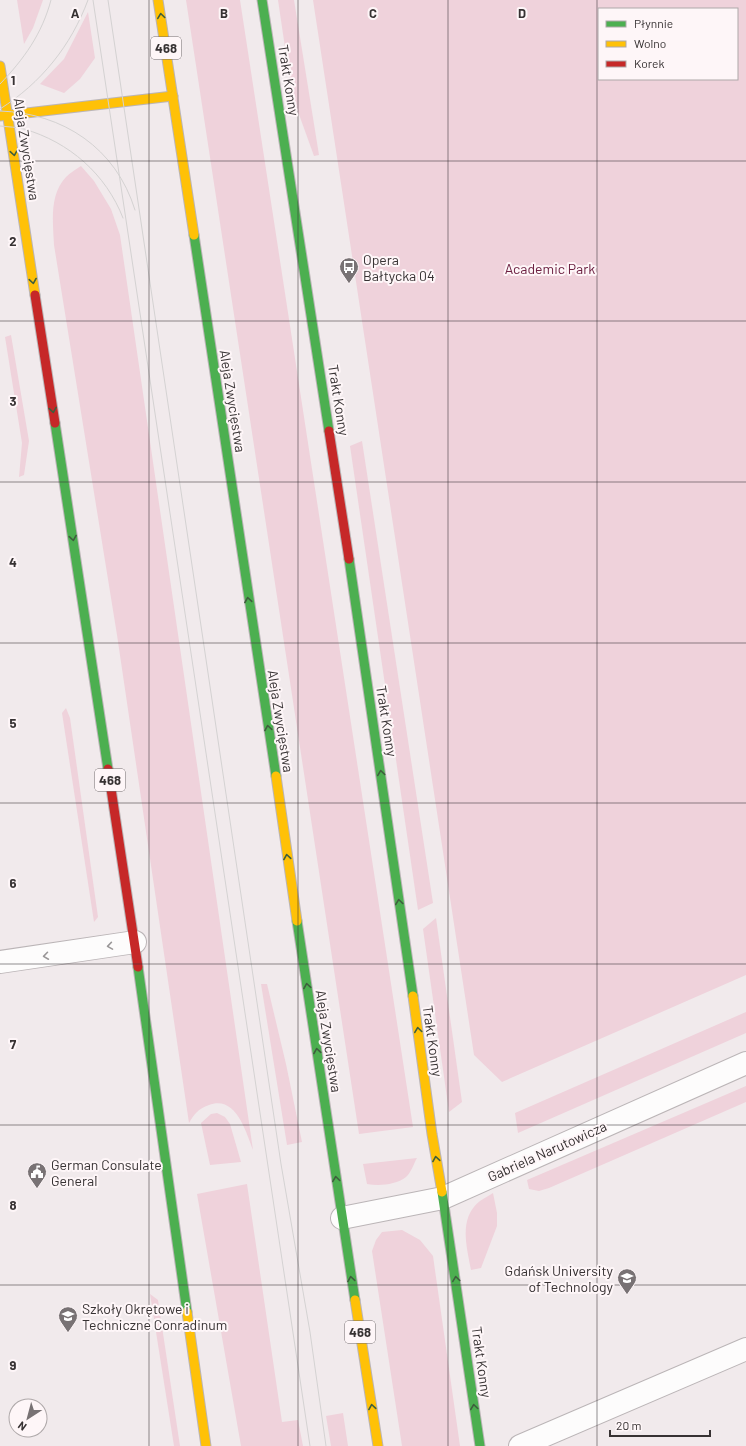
<svg xmlns="http://www.w3.org/2000/svg" width="746" height="1446" font-family="Barlow,sans-serif">
<style>
.green{fill:#efd2db;fill-rule:evenodd}
.lines{fill:none;stroke-linecap:round;stroke-linejoin:round}
.street-casing{stroke:#bbb5b7;stroke-width:24}
.fast-casing{stroke:#bbb5b7;stroke-width:11}
.slow-casing{stroke:#bbb5b7;stroke-width:11}
.jam-casing{stroke:#bbb5b7;stroke-width:11}
.street{stroke:#fdfcfc;stroke-width:22}
.fast{stroke:#4caf50;stroke-width:9}
.slow{stroke:#ffc107;stroke-width:9}
.jam{stroke:#c62828;stroke-width:9}
.tram{stroke:#d4d2d2;stroke-width:1}
.oneway{stroke:#3e5e3d}
.oneway2{stroke:#9a9798}
.grid{fill:none;stroke:#373233;stroke-width:1;stroke-opacity:0.55}
.labels{text-anchor:middle;dominant-baseline:central;stroke-width:4;stroke-linejoin:round;paint-order:stroke}
.shield{fill:#fef6f8;stroke:#736d6e;stroke-width:1}
.shield-label{font-size:13px;font-weight:bold;fill:#373233}
.street-label{font-size:14px;fill:#373233;stroke:#fef6f8}
.poi-label{font-size:14px;fill:#373233;stroke:#fef6f8;text-anchor:start}
.park-label{font-size:14px;fill:#6c2041;stroke:#fef6f8}
.grid-label{font-size:13px;text-anchor:middle;font-weight:bold;fill:#373233;stroke:#fef6f8;stroke-width:4;stroke-linejoin:round;paint-order:stroke}
</style>
<rect width="100%" height="100%" fill="#f1eaec"/>
<g class="green">
<path d="M17 0H43L33 28 24 44Z"/>
<path d="M186 0H240L413 1127 359 1134Z"/>
<path d="M278 0H294L319 155 314 156 292 95Z"/>
<path d="M313 0H746V975L502 1082 474 1055ZM599 9H737V79H599Z"/>
<path d="M88 12 95 58 80 79 64 93 40 84 64 59Z"/>
<path d="M81 166 94 181 111 209 120 235 253 1150C246 1132 236 1095 209 1105 198 1109 194 1114 189 1123L117 635 54 245C53 222 49 195 66 177 70 173 76 169 81 166Z"/>
<path d="M11 335 29 441 24 475 19 477 22 443 5 337Z"/>
<path d="M362 441 433 903 418 910 350 446Z"/>
<path d="M66 708 70 718 98 917 94 922 62 713Z"/>
<path d="M436 918 462 1102 449 1112 423 929Z"/>
<path d="M261 984H267L286 1064 302 1142 287 1145Z"/>
<path d="M746 1012V1033L518 1133 515 1113Z"/>
<path d="M746 1086V1102L549 1188 539 1191 529 1189 527 1180Z"/>
<path d="M217 1113 225 1117 230 1124 241 1162 210 1165 201 1123 211 1114Z"/>
<path d="M417 1158C414 1163 411 1173 406 1177 396 1185 379 1186 367 1184L363 1164Z"/>
<path d="M247 1184 282 1422 298 1420 303 1446H241L197 1194Z"/>
<path d="M493 1193 497 1213V1226L481 1268 471 1270C467 1247 458 1218 480 1201 484 1198 489 1196 493 1193Z"/>
<path d="M402 1230 420 1240 433 1256 460 1446H402L372 1251 376 1240 382 1232Z"/>
<path d="M150 1294 158 1300 180 1446H174Z"/>
<path d="M343 1413 348 1446H331L326 1416Z"/>
</g>
<g class="lines">
<defs>
<g id="street">
<path d="M0 962 135 942"/>
<path d="M342 1218 443 1198 746 1063"/>
<path d="M520 1446 746 1349"/>
</g>
<g id="fast">
<path d="M262 0 329 431"/>
<path d="M194 235 276 776"/>
<path d="M55 423 108 769"/>
<path d="M349 559 413 996"/>
<path d="M297 921 355 1300"/>
<path d="M138 967 187 1312"/>
<path d="M442 1192 480 1446"/>
</g>
<g id="slow">
<path d="M158 0 194 235"/>
<path d="M0 66 35 295"/>
<path d="M0 116 173 96"/>
<path d="M276 776 297 921"/>
<path d="M413 996 432 1134 442 1192"/>
<path d="M355 1300 378 1446"/>
<path d="M187 1312 206 1446"/>
</g>
<g id="jam">
<path d="M35 295 55 423"/>
<path d="M329 431 349 559"/>
<path d="M108 769 138 967"/>
</g>
</defs>
<use href="#street" class="street-casing"/>
<use href="#fast" class="fast-casing"/>
<use href="#slow" class="slow-casing"/>
<use href="#jam" class="jam-casing"/>
<use href="#street" class="street"/>
<use href="#fast" class="fast"/>
<use href="#slow" class="slow"/>
<use href="#jam" class="jam"/>
<g class="tram">
<path d="M93 0 310 1446"/>
<path d="M108 0 281 1164 310 1332 326 1446"/>
<path d="M0 84C24 59 42 34 51 0"/>
<path d="M0 109C41 83 71 46 88 0"/>
<path d="M0 111C63 113 116 148 135 210"/>
<path d="M0 126C8 127 17 127 24 129 69 142 106 174 123 218"/>
</g>
</g>
<defs><path id="oneway-chevron" d="M-2-3.5L2.5 0L-2 3.5" fill="none" stroke-width="1.6" stroke-linecap="round" stroke-linejoin="round"/></defs>
<g class="oneway">
<use href="#oneway-chevron" transform="translate(161 16) rotate(-98)"/>
<use href="#oneway-chevron" transform="translate(14 153) rotate(81)"/>
<use href="#oneway-chevron" transform="translate(33 281) rotate(81)"/>
<use href="#oneway-chevron" transform="translate(53 410) rotate(81)"/>
<use href="#oneway-chevron" transform="translate(73 538) rotate(81)"/>
<use href="#oneway-chevron" transform="translate(248 600) rotate(-99)"/>
<use href="#oneway-chevron" transform="translate(268 728) rotate(-99)"/>
<use href="#oneway-chevron" transform="translate(381 773) rotate(-98)"/>
<use href="#oneway-chevron" transform="translate(287 857) rotate(-99)"/>
<use href="#oneway-chevron" transform="translate(399 902) rotate(-98)"/>
<use href="#oneway-chevron" transform="translate(307 986) rotate(-99)"/>
<use href="#oneway-chevron" transform="translate(418 1030) rotate(-98)"/>
<use href="#oneway-chevron" transform="translate(317 1051) rotate(-99)"/>
<use href="#oneway-chevron" transform="translate(436 1159) rotate(-99)"/>
<use href="#oneway-chevron" transform="translate(336 1179) rotate(-98)"/>
<use href="#oneway-chevron" transform="translate(351 1279) rotate(-99)"/>
<use href="#oneway-chevron" transform="translate(456 1279) rotate(-98)"/>
<use href="#oneway-chevron" transform="translate(372 1407) rotate(-99)"/>
<use href="#oneway-chevron" transform="translate(474 1407) rotate(-98)"/>
</g>
<g class="oneway2">
<use href="#oneway-chevron" transform="translate(110 946) rotate(171)"/>
<use href="#oneway-chevron" transform="translate(46 956) rotate(172)"/>
</g>
<path class="grid" d="M149 0V1446M298 0V1446M448 0V1446M597 0V1446M0 161H746M0 321H746M0 482H746M0 643H746M0 803H746M0 964H746M0 1125H746M0 1285H746"/>
<defs>
<symbol id="bus-pin" viewBox="-11 -11 22 30"><path d="M0 17L-7.5 6A9.5 9.5 0 1 1 7.5 6Z" fill="#787274" stroke="#fef6f8"/><path d="M-5-6H5V4H4V6H2V4H-2V6H-4V4H-5ZM-3.5-4V0h7V-4ZM-3.5 1.2v1.5H-2V1.2ZM2 1.2v1.5H3.5V1.2Z" fill="#fff"/></symbol>
<symbol id="civic-pin" viewBox="-11 -11 22 30"><path d="M0 17L-7.5 6A9.5 9.5 0 1 1 7.5 6Z" fill="#787274" stroke="#fef6f8"/><path d="M-.6-6.5H3V-4.5H.6V-3L4-1V1h2V6H-6V1h2V-1L-.6-3ZM-1.2 2.5V6h2.4V2.5Z" fill="#fff"/></symbol>
<symbol id="university-pin" viewBox="-11 -11 22 30"><path d="M0 17L-7.5 6A9.5 9.5 0 1 1 7.5 6Z" fill="#787274" stroke="#fef6f8"/><path d="M0-5L7-2L0 1L-7-2ZM-4 1L0 2.5L4 1V4Q0 6-4 4Z" fill="#fff"/></symbol>
<symbol id="school-pin" viewBox="-11 -11 22 30"><path d="M0 17L-7.5 6A9.5 9.5 0 1 1 7.5 6Z" fill="#787274" stroke="#fef6f8"/><path d="M0-5L7-2L0 1L-7-2ZM-4 1L0 2.5L4 1V4Q0 6-4 4Z" fill="#fff"/></symbol>
</defs>
<g fill-rule="evenodd">
<use href="#bus-pin" x="338" y="256" width="22" height="30"/>
<use href="#civic-pin" x="26" y="1161" width="22" height="30"/>
<use href="#university-pin" x="616" y="1267" width="22" height="30"/>
<use href="#school-pin" x="57" y="1305" width="22" height="30"/>
</g>
<g class="labels">
<g class="shield">
<rect x="151" y="37" width="30" height="22" rx="3"/>
<rect x="95" y="769" width="30" height="22" rx="3"/>
<rect x="345" y="1321" width="30" height="22" rx="3"/>
</g>
<g class="shield-label">
<text x="166" y="48">468</text>
<text x="110" y="780">468</text>
<text x="360" y="1332">468</text>
</g>
<g class="street-label">
<text transform="translate(289 80) rotate(81)">Trakt Konny</text>
<text transform="translate(27 149) rotate(81)">Aleja Zwycięstwa</text>
<text transform="translate(339 400) rotate(81)">Trakt Konny</text>
<text transform="translate(233 401) rotate(81)">Aleja Zwycięstwa</text>
<text transform="translate(281 721) rotate(81)">Aleja Zwycięstwa</text>
<text transform="translate(387 721) rotate(81)">Trakt Konny</text>
<text transform="translate(329 1041) rotate(81)">Aleja Zwycięstwa</text>
<text transform="translate(433 1041) rotate(82)">Trakt Konny</text>
<text transform="translate(547 1151) rotate(-24)">Gabriela Narutowicza</text>
<text transform="translate(482 1362) rotate(82)">Trakt Konny</text>
</g>
<g class="poi-label">
<text x="363" y="259">Opera<tspan x="363" dy="16">Bałtycka 04</tspan></text>
<text x="51" y="1164">German Consulate<tspan x="51" dy="16">General</tspan></text>
<text x="613" y="1270" text-anchor="end">Gdańsk University<tspan x="613" dy="16">of Technology</tspan></text>
<text x="82" y="1308">Szkoły Okrętowe i<tspan x="82" dy="16">Techniczne Conradinum</tspan></text>
</g>
<g class="park-label">
<text x="550" y="268">Academic Park</text>
</g>
</g>
<g class="grid-label">
<text x="75" y="18">A</text>
<text x="224" y="18">B</text>
<text x="373" y="18">C</text>
<text x="522" y="18">D</text>
<text x="13" y="85">1</text>
<text x="13" y="246">2</text>
<text x="13" y="406">3</text>
<text x="13" y="567">4</text>
<text x="13" y="728">5</text>
<text x="13" y="888">6</text>
<text x="13" y="1049">7</text>
<text x="13" y="1210">8</text>
<text x="13" y="1370">9</text>
</g>
<rect x="598" y="8" width="140" height="72" fill="#fef6f8" stroke="#aea8a9"/>
<rect x="606" y="21" width="20" height="6" fill="#4caf50" stroke="#aea8a9"/>
<text x="634" y="28" font-size="12" fill="#373233">Płynnie</text>
<rect x="606" y="41" width="20" height="6" fill="#ffc107" stroke="#aea8a9"/>
<text x="634" y="48" font-size="12" fill="#373233">Wolno</text>
<rect x="606" y="61" width="20" height="6" fill="#c62828" stroke="#aea8a9"/>
<text x="634" y="68" font-size="12" fill="#373233">Korek</text>
<g transform="translate(28 1418) rotate(216)"><circle r="19" fill="#fef6f8" stroke="#aea8a9"/>
<path d="M0-3L7 15L0 10L-7 15Z" fill="#787274"/>
<text y="-6" font-size="11" font-weight="bold" text-anchor="middle" fill="#373233">N</text>
</g>
<path d="M610 1430v6h100v-6" fill="none" stroke="#373233" stroke-width="2"/>
<text x="616" y="1430" font-size="12" fill="#373233" stroke="#fef6f8" stroke-width="3" paint-order="stroke">20 m</text>
</svg>
